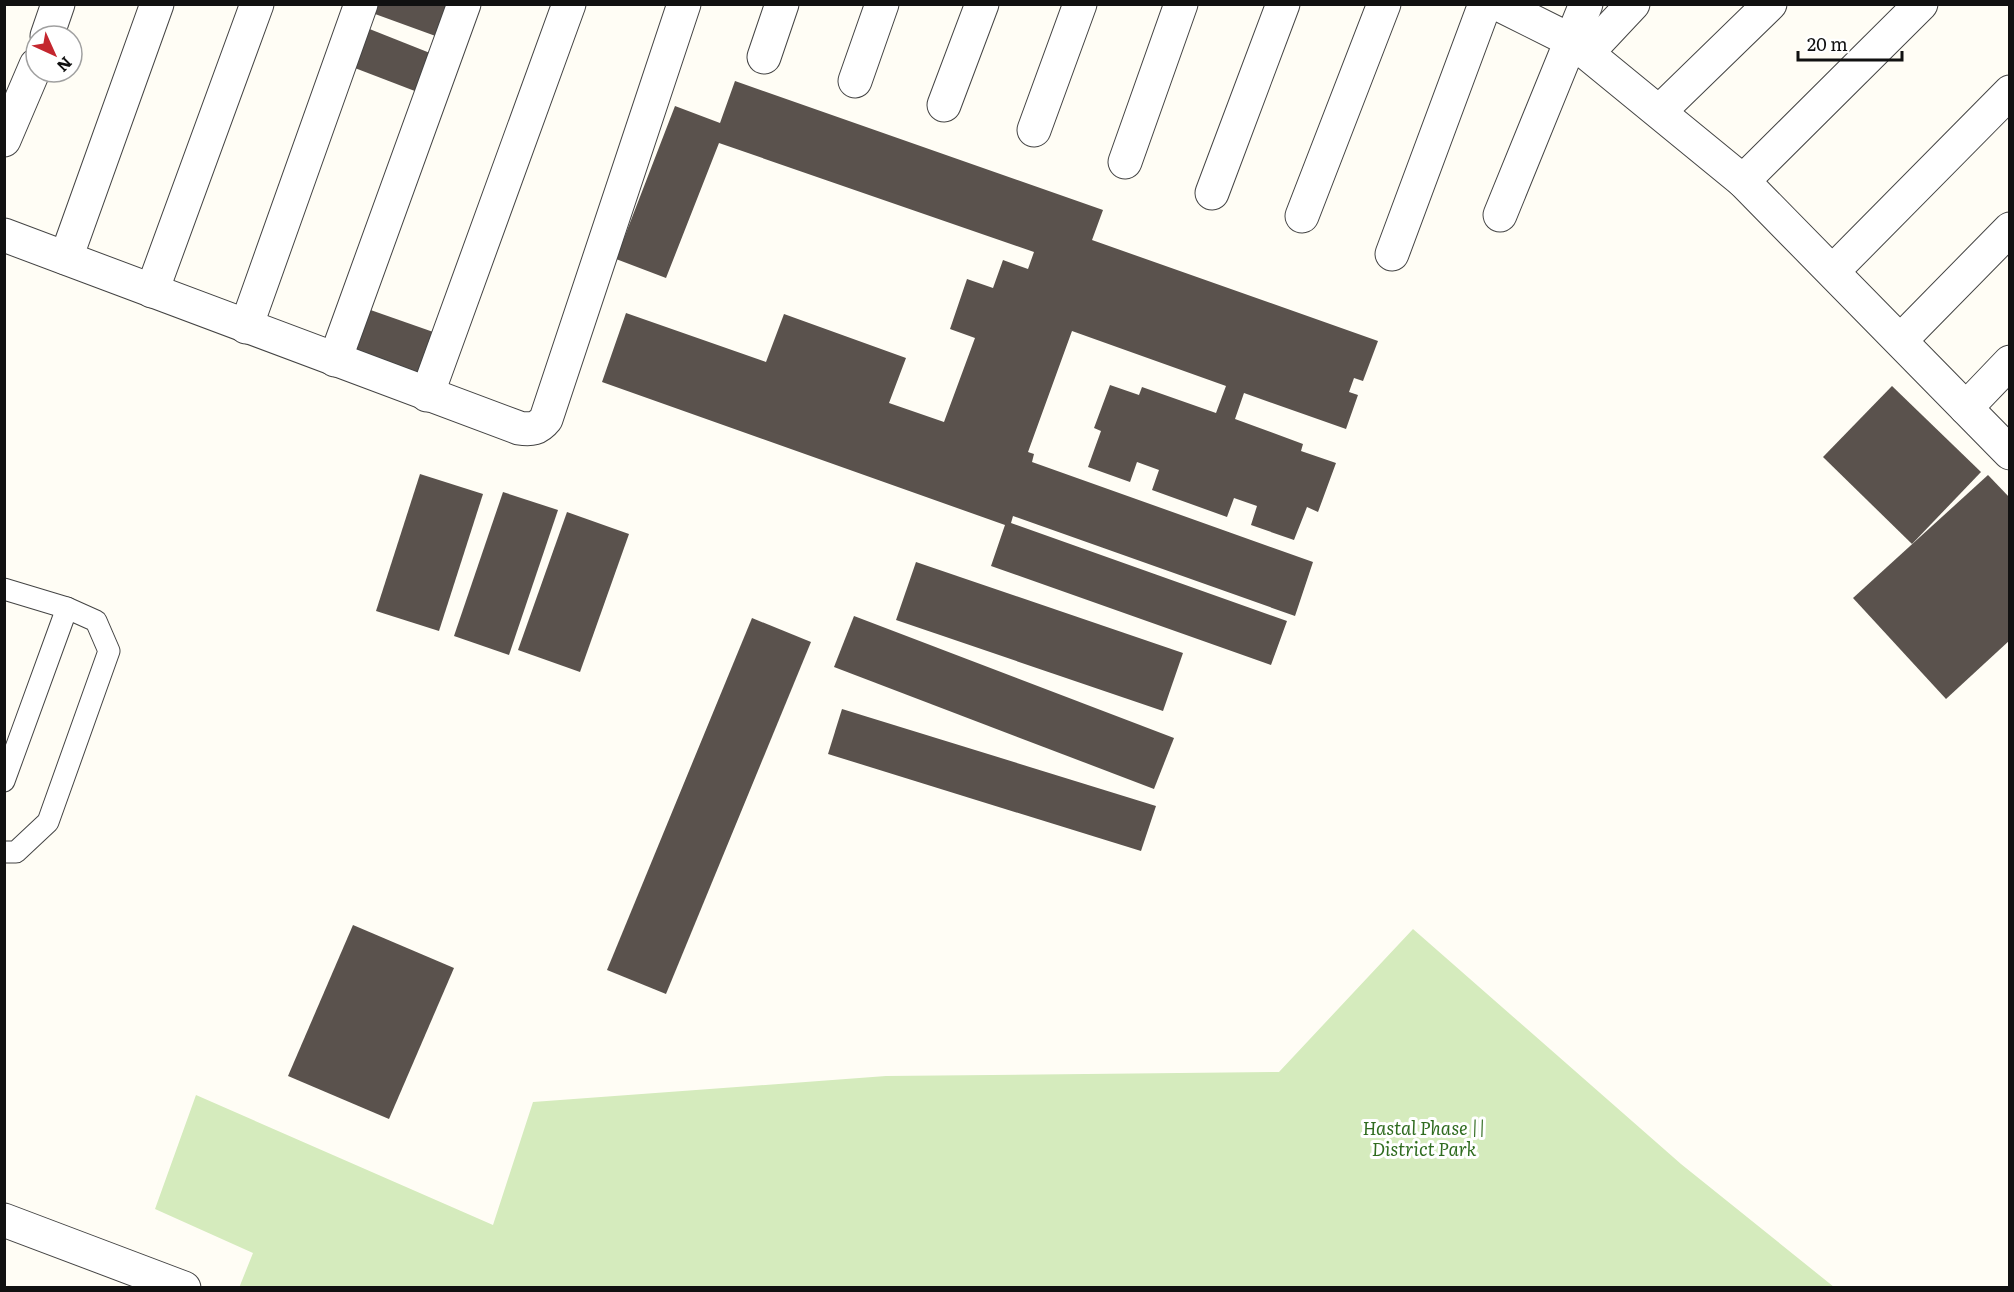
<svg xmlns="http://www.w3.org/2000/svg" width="2014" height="1292" font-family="Literata,serif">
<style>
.green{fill:#d5ebbd}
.building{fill:#5a524d}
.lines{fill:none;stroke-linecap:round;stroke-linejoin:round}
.service-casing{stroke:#444;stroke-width:23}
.minor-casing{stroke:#444;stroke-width:35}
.tertiary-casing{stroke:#444;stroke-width:35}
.service{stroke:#fff;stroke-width:21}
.minor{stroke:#fff;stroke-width:33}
.tertiary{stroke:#fff;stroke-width:33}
.labels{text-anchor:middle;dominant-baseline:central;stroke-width:6;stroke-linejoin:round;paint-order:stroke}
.park-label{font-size:18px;font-style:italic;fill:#2f6b1f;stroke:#fff}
</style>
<rect width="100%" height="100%" fill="#fffdf5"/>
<path class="green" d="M1413 929 1681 1164 1834 1287 239 1288 253 1253 155 1209 196 1095 493 1225 533 1102 886 1076 1279 1072Z"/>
<g class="building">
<path d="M366 4H453L441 38 364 10Z"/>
<path d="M362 26 435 55 420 93 347 65Z"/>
<path d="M735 81 1103 210 1092 240 1378 341 1363 381 1354 378 1349 392 1358 395 1346 429 1244 393 1235 419 1303 444 1301 451 1336 463 1318 512 1307 507 1294 540 1251 525 1257 506 1234 498 1227 517 1152 490 1159 470 1137 462 1130 482 1088 467 1101 431 1094 428 1110 385 1139 395 1142 387 1216 413 1226 386 1072 331 1028 452 1034 454 1032 462 1313 562 1295 616 1013 516 1011 523 1287 621 1271 665 991 566 1005 525 602 382 626 313 766 362 784 314 906 358 889 403 944 422 975 338 950 329 967 279 993 288 1003 260 1028 269 1034 252 719 143 666 278 616 259 675 106 720 123Z"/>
<path d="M362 307 439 334 424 377 347 350Z"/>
<path d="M1892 386 1981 472 1912 544 1823 457Z"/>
<path d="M420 474 483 494 439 631 376 611Z"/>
<path d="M1988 475 2010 498V640L1946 699 1853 598Z"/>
<path d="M503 492 558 510 509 655 454 636Z"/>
<path d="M567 512 629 534 580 672 518 650Z"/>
<path d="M916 562 1183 653 1163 711 896 620Z"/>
<path d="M854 616 1174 738 1154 789 834 667Z"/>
<path d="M752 618 811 642 666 994 607 970Z"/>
<path d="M842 709 1156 806 1141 851 828 754Z"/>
<path d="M353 925 454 968 389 1119 288 1076Z"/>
</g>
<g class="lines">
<defs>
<g id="service">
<path d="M4 589 67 608 96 621 109 651 48 822 16 852H4"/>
<path d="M4 781 67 608"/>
</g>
<g id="minor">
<path d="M1498 4 1572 41 1743 181 2010 453"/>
<path d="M47 36 58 4"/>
<path d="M1587 53 1633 4"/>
<path d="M764 57 782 4"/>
<path d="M855 81 882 4"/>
<path d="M944 105 982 4"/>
<path d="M1660 111 1770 4"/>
<path d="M1034 130 1080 4"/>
<path d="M4 140 36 65"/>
<path d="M1125 162 1181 4"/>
<path d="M1743 181 1921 4"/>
<path d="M1212 193 1283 4"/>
<path d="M1500 215 1586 4"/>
<path d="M1302 216 1384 4"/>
<path d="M4 235 519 428C531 430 538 429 546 419L684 4"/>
<path d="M1392 254 1485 4"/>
<path d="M66 258 157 4"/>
<path d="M1833 271 2010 92"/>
<path d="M152 291 257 4"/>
<path d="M246 327 361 4"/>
<path d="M1901 340 2010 229"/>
<path d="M335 360 464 4"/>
<path d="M427 395 569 4"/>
<path d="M1966 408 2010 362"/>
</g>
<path id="tertiary" d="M4 1220 184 1288"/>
</defs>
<use href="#service" class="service-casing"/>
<use href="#minor" class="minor-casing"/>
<use href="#tertiary" class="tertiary-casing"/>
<use href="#service" class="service"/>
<use href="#minor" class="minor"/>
<use href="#tertiary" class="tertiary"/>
</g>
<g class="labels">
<g class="park-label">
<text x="1424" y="1127">Hastal Phase ||<tspan x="1424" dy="21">District Park</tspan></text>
</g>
</g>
<rect width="2014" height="1292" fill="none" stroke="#111111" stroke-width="12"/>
<g transform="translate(54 54) rotate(135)"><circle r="28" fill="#ffffff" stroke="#a0a0a0" stroke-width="1.5"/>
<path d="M0-4.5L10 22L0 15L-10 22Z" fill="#c4262e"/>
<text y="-9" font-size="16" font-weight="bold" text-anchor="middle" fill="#111111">N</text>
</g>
<path d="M1798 51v9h104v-9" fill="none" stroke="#111111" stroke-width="3"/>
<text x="1807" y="51" font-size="18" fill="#111111" stroke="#ffffff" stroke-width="4.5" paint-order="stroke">20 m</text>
</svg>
